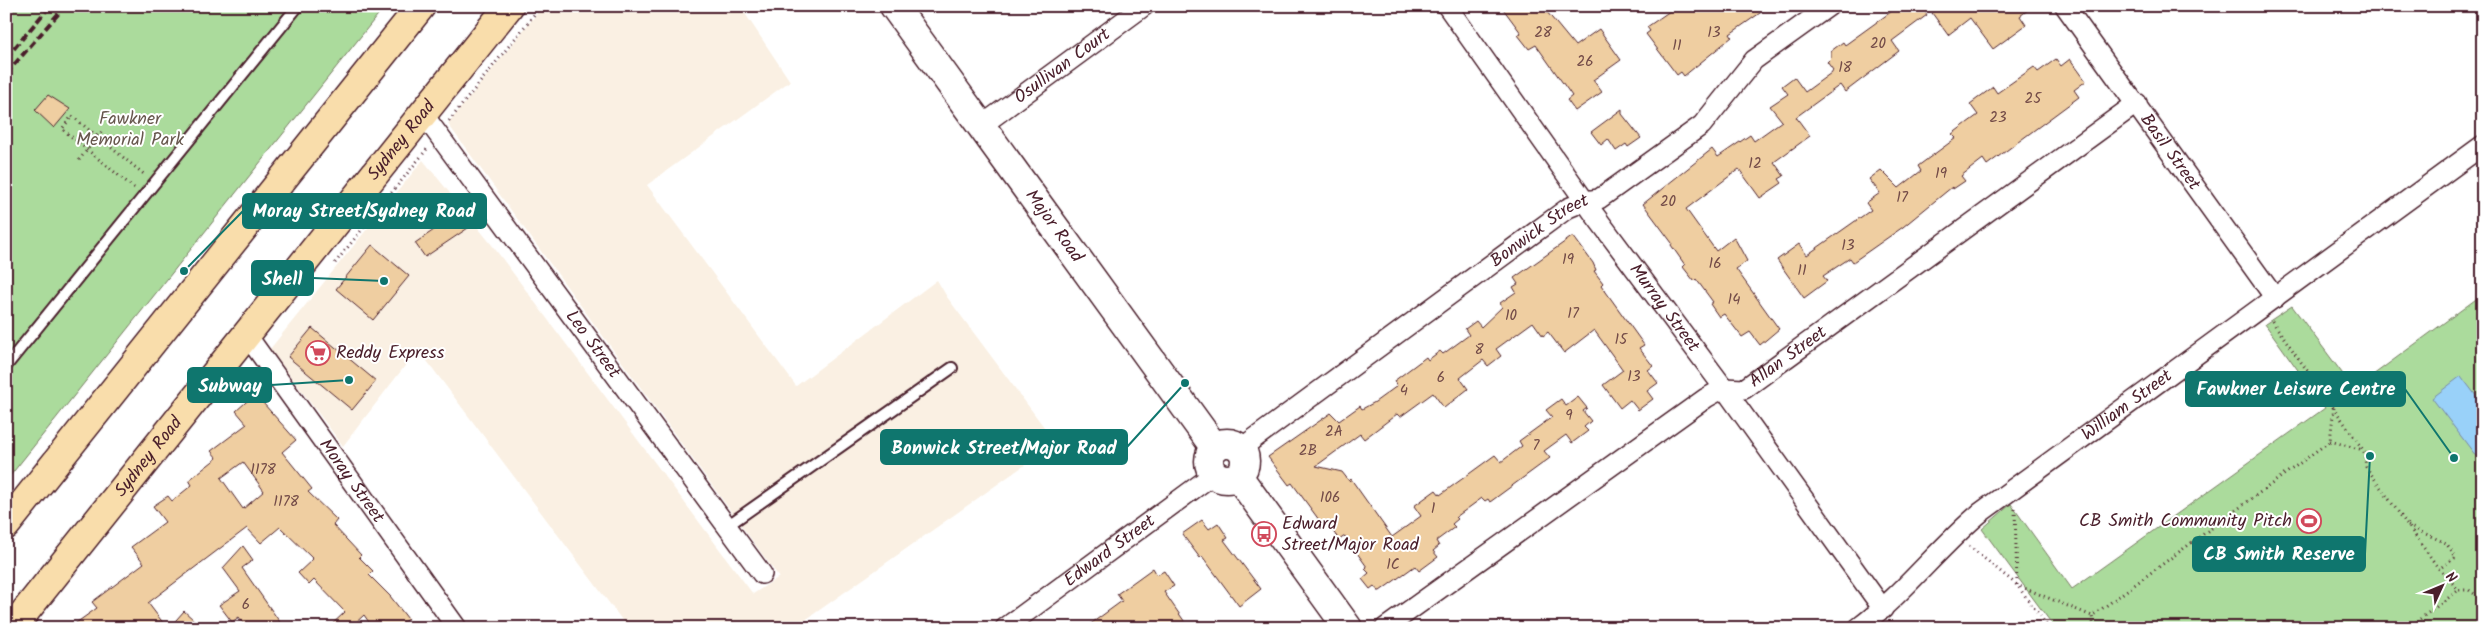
<svg xmlns="http://www.w3.org/2000/svg" width="2489" height="634" font-family="Kalam,sans-serif">
<style>
.built{fill:#faf0e3}
.green{fill:#abdb9c;stroke:#7a7d64}
.water{fill:#99d1f9;stroke:#798aa7}
.building{fill:#efcea1;stroke:#4a1f2b;fill-rule:evenodd}
.lines{fill:none;stroke-linecap:round;stroke-linejoin:round}
.lane-casing{stroke:#4a1f2b;stroke-width:14}
.street-casing{stroke:#4a1f2b;stroke-width:22}
.secondary-casing{stroke:#4a1f2b;stroke-width:31}
.highway-casing{stroke:#4a1f2b;stroke-width:31}
.path{stroke:#4a1f2b;stroke-width:3;stroke-dasharray:1 4;stroke-linecap:butt}
.lane{stroke:#fff;stroke-width:10}
.street{stroke:#fff;stroke-width:19}
.secondary{stroke:#fff;stroke-width:28}
.highway{stroke:#f9ddab;stroke-width:28}
.rail{stroke:#4a1f2b;stroke-width:4;stroke-dasharray:8 4;stroke-linecap:butt}
.labels{text-anchor:middle;dominant-baseline:central;stroke-width:4;stroke-linejoin:round;paint-order:stroke}
.number-label{font-size:15px;fill:#734b48}
.street-label{font-size:18px;fill:#4a1f2b;stroke:#fff}
.park-label{font-size:18px;fill:#67574d;stroke:#fff}
.poi-label{font-size:18px;fill:#4a1f2b;stroke:#fff;text-anchor:start}
.leader{fill:none;stroke:#0f766e;stroke-width:2}
.callout-dot{fill:#0f766e;stroke:#fff;stroke-width:2}
.callout{fill:#0f766e;stroke:#0f766e;stroke-width:2}
.callout-label{font-size:19px;text-anchor:middle;font-weight:bold;fill:#fff}
</style>
<rect width="100%" height="100%" fill="#fff"/>
<filter id="ink" filterUnits="userSpaceOnUse"><feTurbulence type="fractalNoise" baseFrequency=".02" numOctaves="2"/><feDisplacementMap in="SourceGraphic" scale="10" xChannelSelector="R" yChannelSelector="G"/><feConvolveMatrix kernelMatrix="1 2 1 2 8 2 1 2 1" color-interpolation-filters="sRGB"/></filter>
<g filter="url(#ink)">
<path class="built" d="M543 6H740L790 81 647 185 796 386 937 280 947 297 1056 443 794 628H628L418 349 343 446 270 349 423 160 492 245 753 594 779 577 448 124Z"/>
<g class="green">
<path d="M6 6H385L6 481Z"/>
<path d="M2483 294V628H2055L1982 529 2011 504 2072 589 2325 408 2265 324 2292 306 2354 389Z"/>
</g>
<path class="water" d="M2461 376 2480 401 2483 400V451L2476 456 2432 398Z"/>
<g class="building">
<path d="M1501 6H1542L1575 46 1599 29 1621 60 1593 80 1602 92 1575 111 1567 100 1572 96 1536 45 1529 49 1518 35 1521 33Z"/>
<path d="M1677 6H1770L1730 34 1732 37 1684 76 1681 72 1677 75 1646 34 1650 31 1647 27Z"/>
<path d="M1899 6H1921L1927 15 1892 41 1899 51 1845 92 1840 85 1796 117 1810 136 1774 162 1784 176 1779 179 1782 183 1760 198 1739 169 1686 209 1716 251 1734 237 1747 261 1736 269 1779 329 1760 345 1750 332 1742 337 1724 314 1719 317 1710 304 1713 302 1696 279 1694 281 1683 267 1685 265 1671 245 1672 243 1643 204 1712 149 1718 157 1750 135 1754 141 1782 121 1770 106 1788 94 1782 86 1794 77 1805 92 1831 73 1833 70 1827 62 1831 58V51L1843 42 1845 45Z"/>
<path d="M1940 6H2033L2020 16 2026 25 1993 49 1970 18 1948 35 1932 13Z"/>
<path d="M2056 59 2061 66 2070 59 2086 81 2074 90 2079 97 1987 165 1983 159 1961 176 1965 181 1953 189 1952 187 1903 227 1853 262 1850 258 1823 276 1827 281 1804 298 1777 260 1799 244 1807 255 1871 210 1866 203 1880 193 1869 179 1881 170 1899 188 1921 171 1918 166 1956 138 1952 134 1978 115 1970 104 1993 87 1997 93 2034 67 2038 72Z"/>
<path d="M48 95 70 109 54 128 35 110Z"/>
<path d="M1622 109V114L1641 138 1628 147 1626 144 1616 151 1608 139 1601 145 1591 132Z"/>
<path d="M455 203 471 226 425 257 415 243 450 219 444 211Z"/>
<path d="M1573 236 1593 263 1596 270 1594 271 1603 283 1601 285 1644 345 1639 348 1653 366 1648 370 1658 383 1647 391 1653 399 1638 410 1630 400 1620 408 1603 385 1623 370 1594 330 1564 353 1548 332 1543 336 1533 322 1496 349 1501 356 1488 366 1483 360 1460 378 1468 389 1444 408 1433 393 1400 417 1397 414 1364 439 1360 434 1316 466 1342 472 1349 481 1351 479 1392 537 1421 516 1414 506 1436 490 1440 495 1495 455 1501 462 1522 446 1519 441 1552 417 1546 410 1561 399 1566 406 1578 397 1587 408 1583 411 1591 421 1584 427 1588 431 1572 443 1566 435 1544 451 1550 458 1490 502 1488 499 1485 501 1482 498 1456 517 1458 519 1452 524 1455 527 1436 541 1439 546 1433 551 1438 557 1419 571 1415 566 1380 591H1378L1374 586 1370 589 1362 579 1369 573 1365 569 1367 567 1345 536 1339 540 1326 521 1322 524 1292 483 1289 485 1268 457 1331 413 1339 421 1360 406 1362 409 1375 402 1397 386 1394 381 1426 357 1428 360 1440 351 1443 354 1469 335 1465 329 1476 321 1481 327 1502 307 1500 303 1516 292 1513 287 1518 284 1514 278Z"/>
<path d="M372 245 409 276 373 320 336 289Z"/>
<path d="M312 328 376 381 352 410 288 357Z"/>
<path d="M255 394 296 440 282 452 312 489 308 492 337 520 333 525 361 555 359 557 373 571 369 575 390 596 408 619 403 622 407 628H373L364 615 350 628H328L345 612 314 580 309 585 298 573 313 559 280 527 261 543 247 528 148 603 167 628H69L97 608 92 602 144 563 131 547 165 522 153 506 168 496 172 501 192 485 189 480 217 458 211 451 247 424 236 411ZM243 462 264 491 243 509 221 478Z"/>
<path d="M1202 520 1209 529 1218 523 1228 538 1224 540 1261 589 1239 606 1202 556 1200 558 1182 534Z"/>
<path d="M243 546 253 560 242 568 284 628H247L239 617 232 622 219 605 240 591 223 568Z"/>
<path d="M1153 568 1157 575 1164 571 1174 586 1164 592 1189 628H1085L1122 601 1117 594Z"/>
<path d="M184 611 203 628H169Z"/>
</g>
<g class="lines">
<defs>
<g id="lane">
<path d="M6 366 298 6"/>
<path d="M727 526 952 368"/>
</g>
<g id="street">
<path id="s1" d="M1447 6 1594 214 1724 388 1883 609"/>
<path id="s2" d="M2065 6 2275 298"/>
<path id="s3" d="M423 114 762 574"/>
<path id="s4" d="M981 126 1144 6"/>
<path id="s5" d="M246 334 457 628"/>
<path id="s6" d="M1240 449 1568 208 1585 201 1599 199 1702 125 1754 60 1829 6"/>
<path id="s7" d="M1005 628 1214 474"/>
<path id="s8" d="M1385 628 1706 398 1724 388 1744 389 2137 103"/>
<path id="s9" d="M1858 628C1903 595 1937 549 1980 513L2483 145"/>
</g>
<g id="secondary">
<path id="s10" d="M894 6 1215 448"/>
<circle cx="1227" cy="461" r="18"/>
<path d="M1238 476 1348 628"/>
</g>
<g id="highway">
<path d="M6 525 421 6"/>
<path id="s11" d="M12 628 509 6"/>
</g>
</defs>
<use href="#lane" class="lane-casing"/>
<use href="#street" class="street-casing"/>
<use href="#secondary" class="secondary-casing"/>
<use href="#highway" class="highway-casing"/>
<g class="path">
<path d="M6 8 8 6"/>
<path d="M449 121 541 6"/>
<path d="M79 160 103 130"/>
<path d="M134 188 62 129 72 116 145 175"/>
<path d="M335 263 427 149"/>
<path d="M2272 321 2364 451 2366 467 2439 569 2459 590H2469L2483 600"/>
<path d="M2330 441 2363 450"/>
<path d="M2015 509 2017 585 2092 616"/>
<path d="M2408 526 2446 543 2456 557 2439 569"/>
<path d="M1969 546 2017 585 2049 628"/>
<path d="M2094 628 2092 616 2330 441 2334 407"/>
<path d="M2408 628 2459 590"/>
</g>
<use href="#lane" class="lane"/>
<use href="#street" class="street"/>
<use href="#secondary" class="secondary"/>
<use href="#highway" class="highway"/>
<g class="rail">
<path d="M6 58 50 6"/>
<path d="M6 74 65 6"/>
</g>
</g>
</g>
<defs>
<symbol id="supermarket-ring" viewBox="-11 -11 22 22"><circle r="9.5" fill="#fff" stroke="#d1495b" stroke-width="1.5"/><path d="M-6-5.5h2.5l.6 2H6L4.5 2H-2.5L-4.4-4H-6ZM-1.5 3.2a1.3 1.3 0 1 0 .1 0ZM3 3.2a1.3 1.3 0 1 0 .1 0Z" fill="#d1495b"/></symbol>
<symbol id="stadium-ring" viewBox="-11 -11 22 22"><circle r="9.5" fill="#fff" stroke="#d1495b" stroke-width="1.5"/><path d="M0-5a6.5 5 0 1 0 0 10a6.5 5 0 1 0 0-10ZM-3.5-1.8h7v3.6h-7Z" fill="#d1495b"/></symbol>
<symbol id="bus-ring" viewBox="-11 -11 22 22"><circle r="9.5" fill="#fff" stroke="#d1495b" stroke-width="1.5"/><path d="M-5-6H5V4H4V6H2V4H-2V6H-4V4H-5ZM-3.5-4V0h7V-4ZM-3.5 1.2v1.5H-2V1.2ZM2 1.2v1.5H3.5V1.2Z" fill="#d1495b"/></symbol>
</defs>
<g fill-rule="evenodd">
<use href="#supermarket-ring" x="304" y="339" width="28" height="28"/>
<use href="#stadium-ring" x="2295" y="507" width="28" height="28"/>
<use href="#bus-ring" x="1250" y="520" width="28" height="28"/>
</g>
<g class="labels">
<g class="number-label">
<text x="1543" y="33">28</text>
<text x="1714" y="33">13</text>
<text x="1878" y="44">20</text>
<text x="1677" y="46">11</text>
<text x="1585" y="62">26</text>
<text x="1845" y="68">18</text>
<text x="2033" y="99">25</text>
<text x="1998" y="118">23</text>
<text x="1755" y="164">12</text>
<text x="1941" y="174">19</text>
<text x="1902" y="198">17</text>
<text x="1668" y="202">20</text>
<text x="1848" y="246">13</text>
<text x="1568" y="260">19</text>
<text x="1715" y="264">16</text>
<text x="1802" y="271">11</text>
<text x="1734" y="300">14</text>
<text x="1573" y="314">17</text>
<text x="1511" y="316">10</text>
<text x="1621" y="340">15</text>
<text x="1479" y="350">8</text>
<text x="1634" y="377">13</text>
<text x="1441" y="378">6</text>
<text x="1404" y="391">4</text>
<text x="1569" y="416">9</text>
<text x="1334" y="432">2A</text>
<text x="1536" y="446">7</text>
<text x="1308" y="451">2B</text>
<text x="263" y="470">1178</text>
<text x="1330" y="498">106</text>
<text x="286" y="502">1178</text>
<text x="1433" y="509">1</text>
<text x="1393" y="565">1C</text>
<text x="246" y="605">6</text>
</g>
<g class="street-label">
<text stroke="none"><textPath href="#s4" startOffset="101">Osullivan Court</textPath></text>
<text stroke="none"><textPath href="#s11" startOffset="624">Sydney Road</textPath></text>
<text stroke="none"><textPath href="#s2" startOffset="180">Basil Street</textPath></text>
<text stroke="none"><textPath href="#s10" startOffset="272">Major Road</textPath></text>
<text stroke="none"><textPath href="#s6" startOffset="371">Bonwick Street</textPath></text>
<text stroke="none"><textPath href="#s1" startOffset="372">Murray Street</textPath></text>
<text stroke="none"><textPath href="#s3" startOffset="286">Leo Street</textPath></text>
<text stroke="none"><textPath href="#s8" startOffset="490">Allan Street</textPath></text>
<text stroke="none"><textPath href="#s9" startOffset="350">William Street</textPath></text>
<text stroke="none"><textPath href="#s11" startOffset="219">Sydney Road</textPath></text>
<text stroke="none"><textPath href="#s5" startOffset="181">Moray Street</textPath></text>
<text stroke="none"><textPath href="#s7" startOffset="130">Edward Street</textPath></text>
</g>
<g class="park-label">
<text x="130" y="119">Fawkner<tspan x="130" dy="21">Memorial Park</tspan></text>
</g>
<g class="poi-label">
<text x="336" y="353">Reddy Express</text>
<text x="2292" y="521" text-anchor="end">CB Smith Community Pitch</text>
<text x="1282" y="524">Edward<tspan x="1282" dy="21">Street/Major Road</tspan></text>
</g>
</g>
<path class="leader" d="M184 271L243 211M384 281L313 278M349 380L271 385M2454 458L2405 389M1185 383L1127 447M2370 456L2365 554"/>
<g class="callout-dot">
<circle cx="184" cy="271" r="5"/>
<circle cx="384" cy="281" r="5"/>
<circle cx="349" cy="380" r="5"/>
<circle cx="2454" cy="458" r="5"/>
<circle cx="1185" cy="383" r="5"/>
<circle cx="2370" cy="456" r="5"/>
</g>
<g class="callout">
<rect x="243" y="194" width="243" height="34" rx="5"/>
<rect x="252" y="261" width="61" height="34" rx="5"/>
<rect x="188" y="368" width="83" height="34" rx="5"/>
<rect x="2186" y="372" width="219" height="34" rx="5"/>
<rect x="881" y="430" width="246" height="34" rx="5"/>
<rect x="2193" y="537" width="172" height="34" rx="5"/>
</g>
<g class="callout-label">
<text x="364" y="217">Moray Street/Sydney Road</text>
<text x="282" y="285">Shell</text>
<text x="230" y="392">Subway</text>
<text x="2296" y="395">Fawkner Leisure Centre</text>
<text x="1004" y="454">Bonwick Street/Major Road</text>
<text x="2279" y="560">CB Smith Reserve</text>
</g>
<rect width="2489" height="634" fill="none" stroke="#fff" stroke-width="25"/>
<rect x="12" y="12" width="2464" height="609" fill="none" stroke="#4a1f2b" stroke-width="2" filter="url(#ink)"/>
<g transform="translate(2442 586) rotate(46)" stroke="#ffffff" stroke-width="4" paint-order="stroke">
<path d="M0-4L9 19L0 12L-9 19Z" fill="#4a1f2b"/>
<text y="-8" font-size="14" font-weight="bold" text-anchor="middle" fill="#4a1f2b">N</text>
</g>
</svg>
